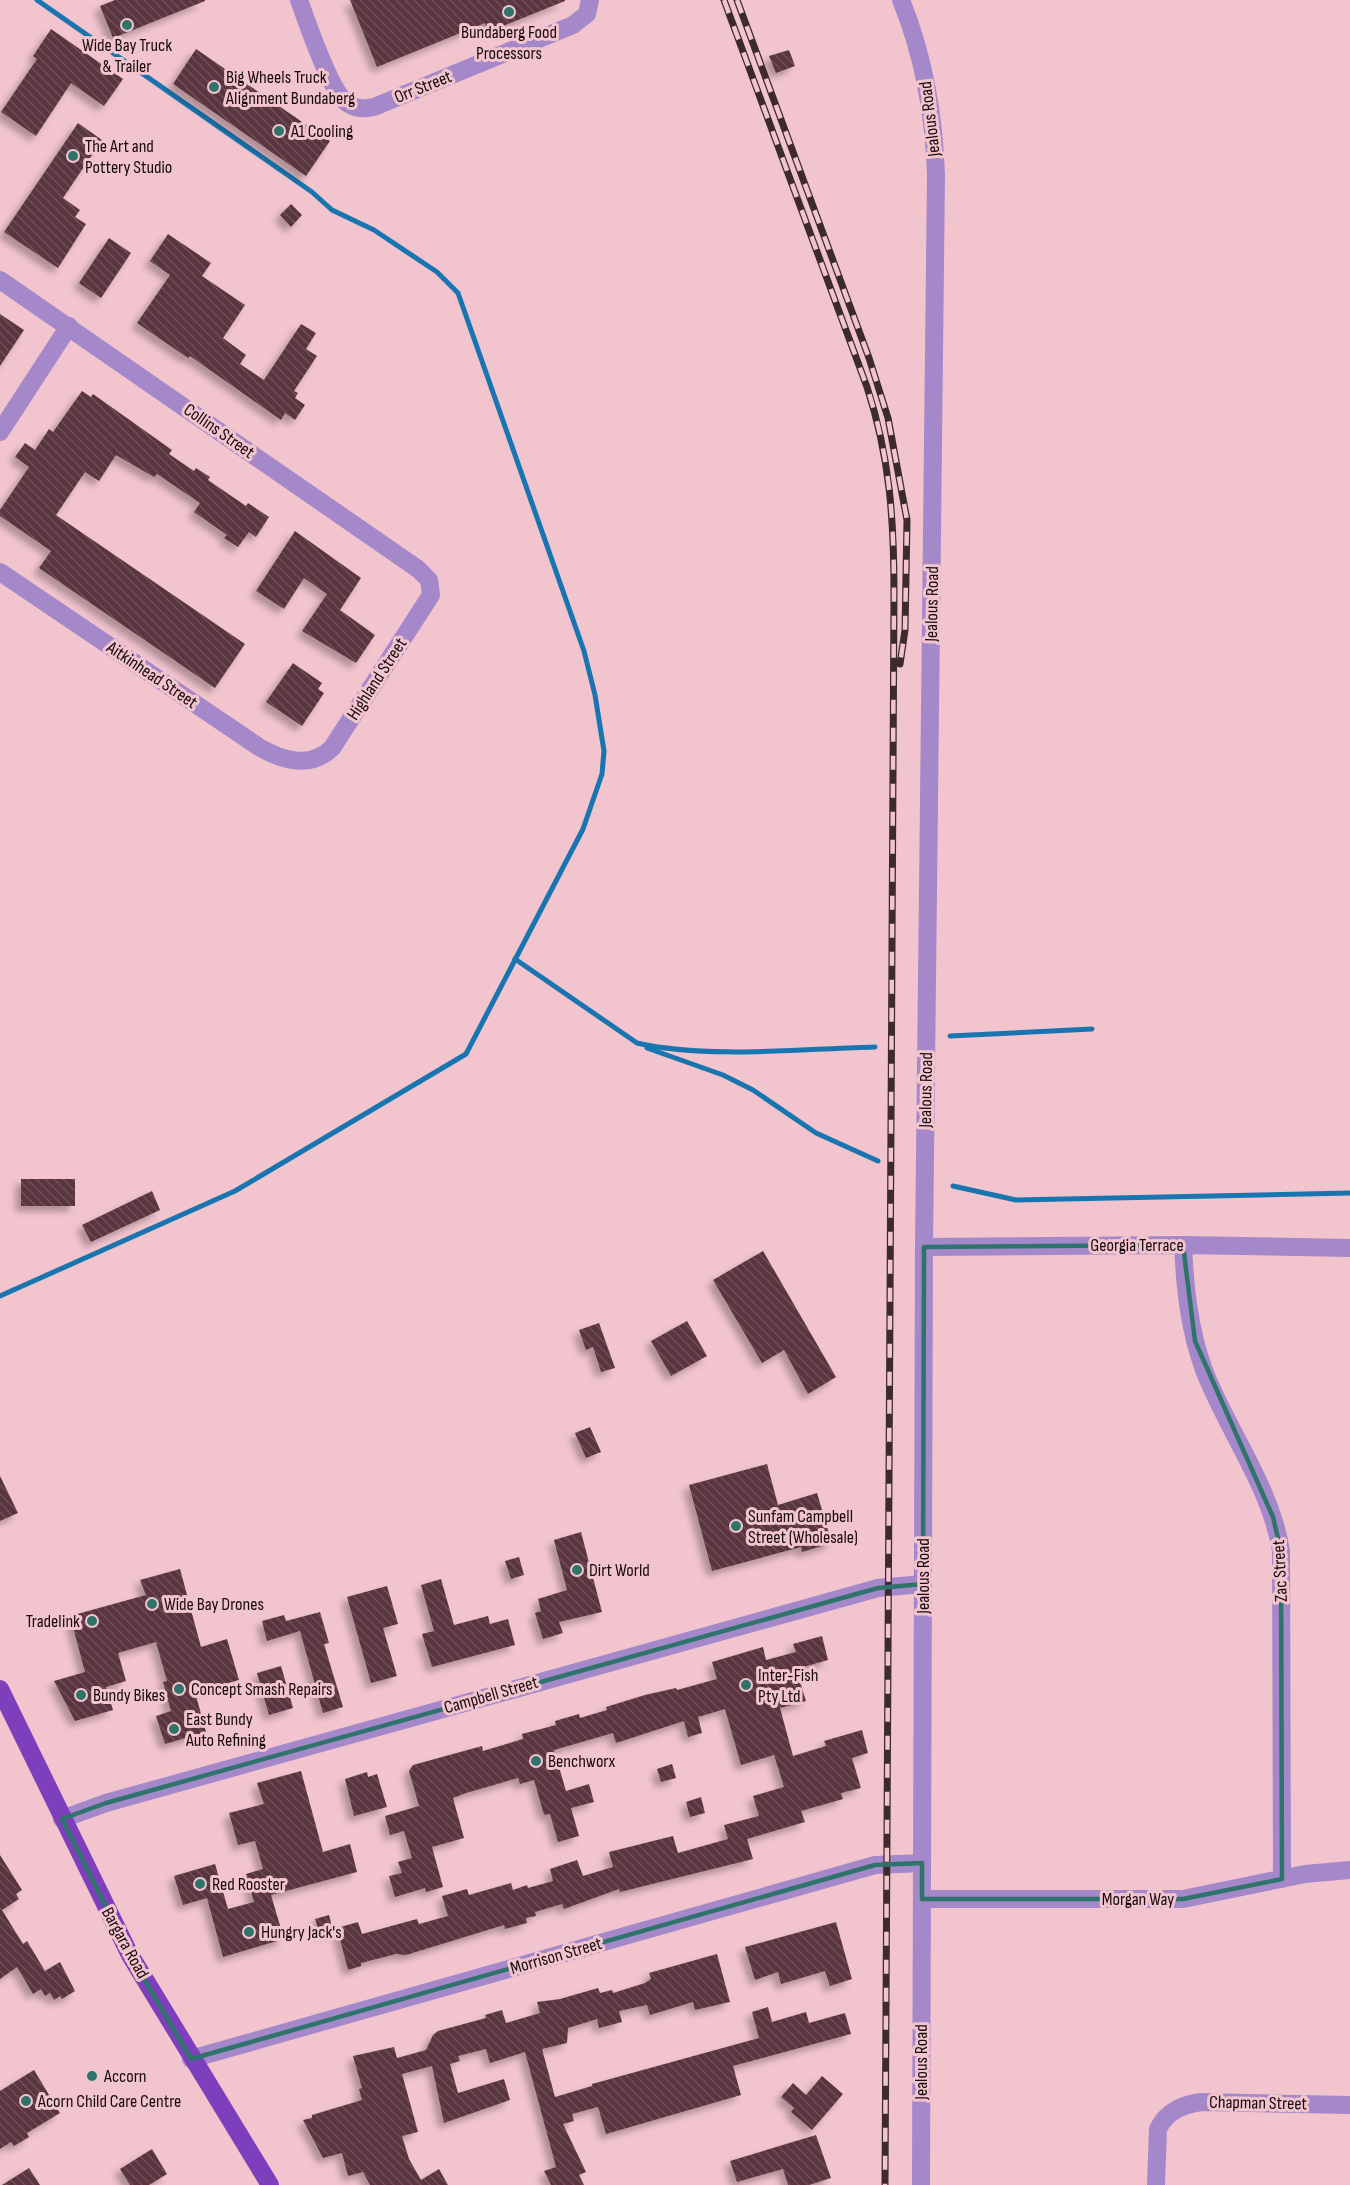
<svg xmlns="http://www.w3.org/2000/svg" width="1350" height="2185" font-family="'Sofia Sans Condensed',sans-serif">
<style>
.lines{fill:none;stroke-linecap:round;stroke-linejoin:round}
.stream{stroke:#1875b0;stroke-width:5}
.building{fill:url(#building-back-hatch);filter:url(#shadow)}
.minor{stroke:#a488ca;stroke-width:18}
.major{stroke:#7e3fbc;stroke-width:18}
.rail-casing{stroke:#3d2a2f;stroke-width:7}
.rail{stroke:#f1c4ce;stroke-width:4.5;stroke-dasharray:14;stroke-linecap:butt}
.marked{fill:none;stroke:#2e746b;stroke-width:4.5;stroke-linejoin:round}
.poi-dot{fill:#2e746b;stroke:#f1c4ce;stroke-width:2}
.labels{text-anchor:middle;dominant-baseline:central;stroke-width:6;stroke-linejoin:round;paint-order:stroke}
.poi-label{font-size:18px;fill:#17090d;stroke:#f1c4ce;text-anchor:start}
.street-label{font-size:18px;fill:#17090d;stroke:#f1c4ce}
</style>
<defs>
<pattern id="building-back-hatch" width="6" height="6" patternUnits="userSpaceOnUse" patternTransform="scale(1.5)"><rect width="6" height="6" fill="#5a363f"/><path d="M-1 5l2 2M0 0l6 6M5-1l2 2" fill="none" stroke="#6d4f57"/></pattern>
<filter id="shadow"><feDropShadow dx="-5.5" dy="5.5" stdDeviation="3" flood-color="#0004"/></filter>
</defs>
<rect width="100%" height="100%" fill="#f1c4ce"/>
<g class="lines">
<g class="stream">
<path d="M515 959 637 1043C707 1059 802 1049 875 1047"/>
<path d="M950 1036 1092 1029"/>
<path d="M647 1048 723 1075 753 1090 816 1133 878 1161"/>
<path d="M953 1186 1016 1200 1350 1193"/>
<path d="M0 1296 235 1191 466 1054 583 829 602 774 604 751 595 695 584 651 458 293 437 272 374 230 332 210 312 192 37 0"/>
</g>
</g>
<g class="building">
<path d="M115 0H205V1L113 38 100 6Z"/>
<path d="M350 0H565V1L488 32 485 23 377 67Z"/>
<path d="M51 29 123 79 104 106 71 83 36 136 1 112 37 59 33 56Z"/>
<path d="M196 49 330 141 306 176 173 84Z"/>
<path d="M789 50 795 66 776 73 769 56Z"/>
<path d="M78 123 102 140 63 198 80 210 75 217 86 224 58 268 4 232Z"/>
<path d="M291 204 302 215 291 227 280 215Z"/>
<path d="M168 234 211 263 202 276 245 305 223 338 246 355 240 364 264 380 301 324 316 333 306 349 317 356 294 391 298 393 295 398 305 405 295 420 285 413 281 420 190 356 188 358 137 323 170 275 150 261Z"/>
<path d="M109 238 131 253 101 298 79 283Z"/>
<path d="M0 314 24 330 0 366Z"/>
<path d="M82 391 91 397 93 394 172 450 169 454 194 471 196 468 210 477 208 480 246 506 248 503 269 517 256 537 249 532 238 547 224 538 227 535 194 512 200 503 157 474 154 477 116 455 99 481 85 472 56 515 245 644 215 688 39 568 51 551 0 516V510L29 467 15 457 25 443 35 450 49 429 53 432Z"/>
<path d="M295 531 361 578 340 610 375 635 356 663 302 631 327 594 304 578 284 609 256 591Z"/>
<path d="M293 663 322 683 318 689 324 693 302 726 266 702Z"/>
<rect x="21" y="1179" width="54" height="27"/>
<path d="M152 1191 160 1210 91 1242 82 1225Z"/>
<path d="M763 1251 836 1377 808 1394 784 1350 762 1363 713 1280Z"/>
<path d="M687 1321 707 1356 671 1376 651 1341Z"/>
<path d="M599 1323 615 1368 601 1372 593 1347 586 1350 579 1330Z"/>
<path d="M590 1427 601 1452 586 1458 575 1433Z"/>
<path d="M767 1464 778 1505 817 1493 832 1543 802 1552 801 1547 712 1571 689 1485Z"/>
<path d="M0 1476 18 1513 0 1521Z"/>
<path d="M581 1532 602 1612 559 1622 563 1633 543 1639 535 1613 541 1611 538 1599 567 1590 554 1540Z"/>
<path d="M519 1557 524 1575 511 1579 505 1561Z"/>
<path d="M180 1569 201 1647 227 1639 239 1680 195 1692 206 1732 165 1744 156 1716 171 1711 163 1682 167 1681 156 1642 118 1653 126 1681 106 1687 113 1710 75 1721 54 1681 85 1672 70 1616 146 1595 140 1580Z"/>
<path d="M441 1579 454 1625 488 1616 490 1624 508 1619 515 1645 432 1667 422 1634 434 1631 421 1585Z"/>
<path d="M387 1586 398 1624 383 1628 397 1676 371 1683 347 1597Z"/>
<path d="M320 1612 329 1643 324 1644 343 1707 323 1713 300 1631 267 1641 262 1621 284 1615 286 1621Z"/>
<path d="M822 1636 828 1660 796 1669 806 1701 780 1708 793 1756 826 1746 824 1741 862 1730 868 1753 852 1758 861 1788 841 1793 843 1799 801 1811 805 1822 747 1839 753 1859 620 1892 619 1889 564 1909 562 1904 535 1912 536 1916 526 1918 527 1923 505 1929 504 1925 406 1955 396 1954 361 1963V1966L348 1970 337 1928 358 1922 362 1934 417 1919 419 1924 448 1916 442 1896 467 1889 469 1895 511 1883 513 1890 527 1885 528 1888 553 1881 550 1869 577 1860 583 1876 613 1867 609 1852 673 1836 678 1853 728 1839 724 1825 759 1816 753 1796 784 1787 774 1755 741 1765 725 1709 698 1717 702 1733 688 1737 684 1721 616 1743 613 1733 554 1750 566 1791 589 1784 594 1802 571 1808 579 1836 558 1842 550 1814 544 1815 534 1780 520 1784 518 1778 466 1793 453 1798 464 1838 432 1847 443 1887 426 1892 425 1888 395 1897 389 1876 402 1873 398 1862 412 1858 404 1831 390 1835 385 1816 419 1806 409 1771 413 1765 482 1746 483 1751 523 1739 522 1734 556 1725 555 1721 579 1714 580 1718 607 1710 606 1707 645 1695 676 1688 677 1690 717 1679 712 1662 763 1647 766 1660 796 1652 793 1644Z"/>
<path d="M281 1666 293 1708 269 1715 257 1673Z"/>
<path d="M672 1764 676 1778 661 1782 657 1769Z"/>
<path d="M301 1771 323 1852 350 1844 357 1872 271 1895 284 1939 223 1957 207 1898 183 1905 174 1876 215 1864 228 1909 254 1902 246 1874 263 1869 255 1841 238 1845 229 1813 264 1804 257 1783Z"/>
<path d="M367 1772 368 1777 377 1774 387 1807 354 1816 345 1779Z"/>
<path d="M701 1797 705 1813 690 1817 686 1802Z"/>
<path d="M0 1855 22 1890 16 1894 19 1899 2 1910 23 1944 27 1941 45 1971 60 1962 75 1991 62 1999 60 1996 54 2000 50 1993 45 1996 41 1989 33 1994 17 1967 0 1979Z"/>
<path d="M329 1915 333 1931 320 1934 315 1919Z"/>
<path d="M836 1922 852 1979 830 1986 825 1971 781 1984 778 1972 755 1980 745 1947Z"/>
<path d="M717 1954 730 2002 695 2010 693 2002 650 2015 647 2005 619 2011 622 2022 599 2028 597 2019 568 2028 567 2043 542 2049 555 2097 592 2086V2084L759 2038 752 2012 768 2007 772 2022 806 2012 809 2023 845 2013 851 2034 733 2066 741 2095 606 2134 598 2107 572 2114 574 2121 563 2124 586 2172 579 2175 584 2185H551L544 2171 556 2167 525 2052 490 2063 486 2049 458 2056 460 2061 450 2064 458 2093 504 2079 510 2100 444 2123 432 2066 402 2074 418 2132 402 2136 409 2159 421 2180 439 2169 448 2185H370L363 2172 348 2176 342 2153 323 2158 303 2120 312 2118V2115L362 2100 359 2089 362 2088 353 2056 394 2047 397 2058 426 2050 433 2035 438 2031 486 2018 485 2015 502 2010 506 2023 540 2013 537 2002 560 1999 598 1988 600 1993 612 1990 613 1993 645 1983 651 1979 649 1973Z"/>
<path d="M34 2070 60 2113 27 2133 29 2137 14 2146 11 2142 0 2149V2091Z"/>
<path d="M822 2076 843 2094 812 2130 791 2112 794 2108 781 2097 793 2083 806 2095Z"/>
<path d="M816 2135 831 2178 809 2185H788L783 2169 737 2182 730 2161Z"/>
<path d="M152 2149 167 2174 149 2185H130L120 2169Z"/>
<path d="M29 2168 40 2185H2Z"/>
</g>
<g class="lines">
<g class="minor">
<path d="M299 0C307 22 330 91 347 103 356 109 364 109 374 107L573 25 587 14 590 0"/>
<path d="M901 0C924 57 934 113 936 175L924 1247 921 2185"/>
<path d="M0 280 418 569 429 580 431 595 332 748C310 769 283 761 259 747L0 572"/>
<path d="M0 432 69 326"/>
<path d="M1183 1245C1185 1288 1189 1329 1204 1370 1227 1430 1271 1487 1281 1551L1282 1879"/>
<path d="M924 1247 1183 1245 1350 1248"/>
<path d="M62 1819 106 1803 878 1588 923 1584"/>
<path d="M922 1899H1183L1305 1874 1350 1870"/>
<path d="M191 2059 875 1865 922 1863"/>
<path d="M1156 2185 1158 2129C1167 2111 1182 2105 1201 2102L1350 2105"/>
</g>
<path class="major" d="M0 1689 130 1955 270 2185"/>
<defs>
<g id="rail">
<path d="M724 0 867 387C890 458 894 519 894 594L885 2185"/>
<path d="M737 0 869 358 888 418 907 520 905 630 900 664"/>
</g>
</defs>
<use href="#rail" class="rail-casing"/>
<use href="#rail" class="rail"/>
</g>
<path class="marked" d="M1183 1245 1195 1341 1273 1517 1281 1551 1282 1879 1183 1899H922V1863L875 1865 191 2059 130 1955 62 1819 106 1803 878 1588 923 1584 924 1247Z"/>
<g class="poi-dot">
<circle cx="509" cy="12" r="6"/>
<circle cx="127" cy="25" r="6"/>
<circle cx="214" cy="87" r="6"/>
<circle cx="279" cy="131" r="6"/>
<circle cx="73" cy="156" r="6"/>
<circle cx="736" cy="1526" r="6"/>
<circle cx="577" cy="1570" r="6"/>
<circle cx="152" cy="1604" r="6"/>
<circle cx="92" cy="1621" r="6"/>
<circle cx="746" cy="1685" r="6"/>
<circle cx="179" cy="1689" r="6"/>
<circle cx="81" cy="1695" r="6"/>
<circle cx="174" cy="1729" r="6"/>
<circle cx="536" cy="1761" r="6"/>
<circle cx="200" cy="1884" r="6"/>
<circle cx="249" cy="1932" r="6"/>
<circle cx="92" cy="2076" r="6"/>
<circle cx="26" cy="2101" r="6"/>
</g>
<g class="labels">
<g class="poi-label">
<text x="509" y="32" text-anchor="middle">Bundaberg Food<tspan x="509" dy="21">Processors</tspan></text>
<text x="127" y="45" text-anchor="middle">Wide Bay Truck<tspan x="127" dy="21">&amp; Trailer</tspan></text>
<text x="226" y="77">Big Wheels Truck<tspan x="226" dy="21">Alignment Bundaberg</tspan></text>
<text x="291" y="131">A1 Cooling</text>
<text x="85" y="146">The Art and<tspan x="85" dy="21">Pottery Studio</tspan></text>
<text x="748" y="1516">Sunfam Campbell<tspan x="748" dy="21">Street (Wholesale)</tspan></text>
<text x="589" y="1570">Dirt World</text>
<text x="164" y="1604">Wide Bay Drones</text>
<text x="80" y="1621" text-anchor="end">Tradelink</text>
<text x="758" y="1675">Inter-Fish<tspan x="758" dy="21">Pty Ltd</tspan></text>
<text x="191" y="1689">Concept Smash Repairs</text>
<text x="93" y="1695">Bundy Bikes</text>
<text x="186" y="1719">East Bundy<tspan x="186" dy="21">Auto Refining</tspan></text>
<text x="548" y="1761">Benchworx</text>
<text x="212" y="1884">Red Rooster</text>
<text x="261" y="1932">Hungry Jack's</text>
<text x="104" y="2076">Accorn</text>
<text x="38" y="2101">Acorn Child Care Centre</text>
</g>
<g class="street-label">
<text transform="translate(423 87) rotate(-22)">Orr Street</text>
<text transform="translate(930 119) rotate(-97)">Jealous Road</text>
<text transform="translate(219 431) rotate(35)">Collins Street</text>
<text transform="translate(932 604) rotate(-89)">Jealous Road</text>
<text transform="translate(152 675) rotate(34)">Aitkinhead Street</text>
<text transform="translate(377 679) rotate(-57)">Highland Street</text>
<text transform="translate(926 1090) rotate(-89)">Jealous Road</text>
<text x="1137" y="1245">Georgia Terrace</text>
<text transform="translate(1280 1571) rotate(-93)">Zac Street</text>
<text transform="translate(923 1576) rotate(-90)">Jealous Road</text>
<text transform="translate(491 1695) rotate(-16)">Campbell Street</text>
<text x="1138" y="1899">Morgan Way</text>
<text transform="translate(125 1943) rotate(61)">Bargara Road</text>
<text transform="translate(556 1956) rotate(-16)">Morrison Street</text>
<text transform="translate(921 2062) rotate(-90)">Jealous Road</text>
<text transform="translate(1258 2103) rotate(1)">Chapman Street</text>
</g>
</g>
</svg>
